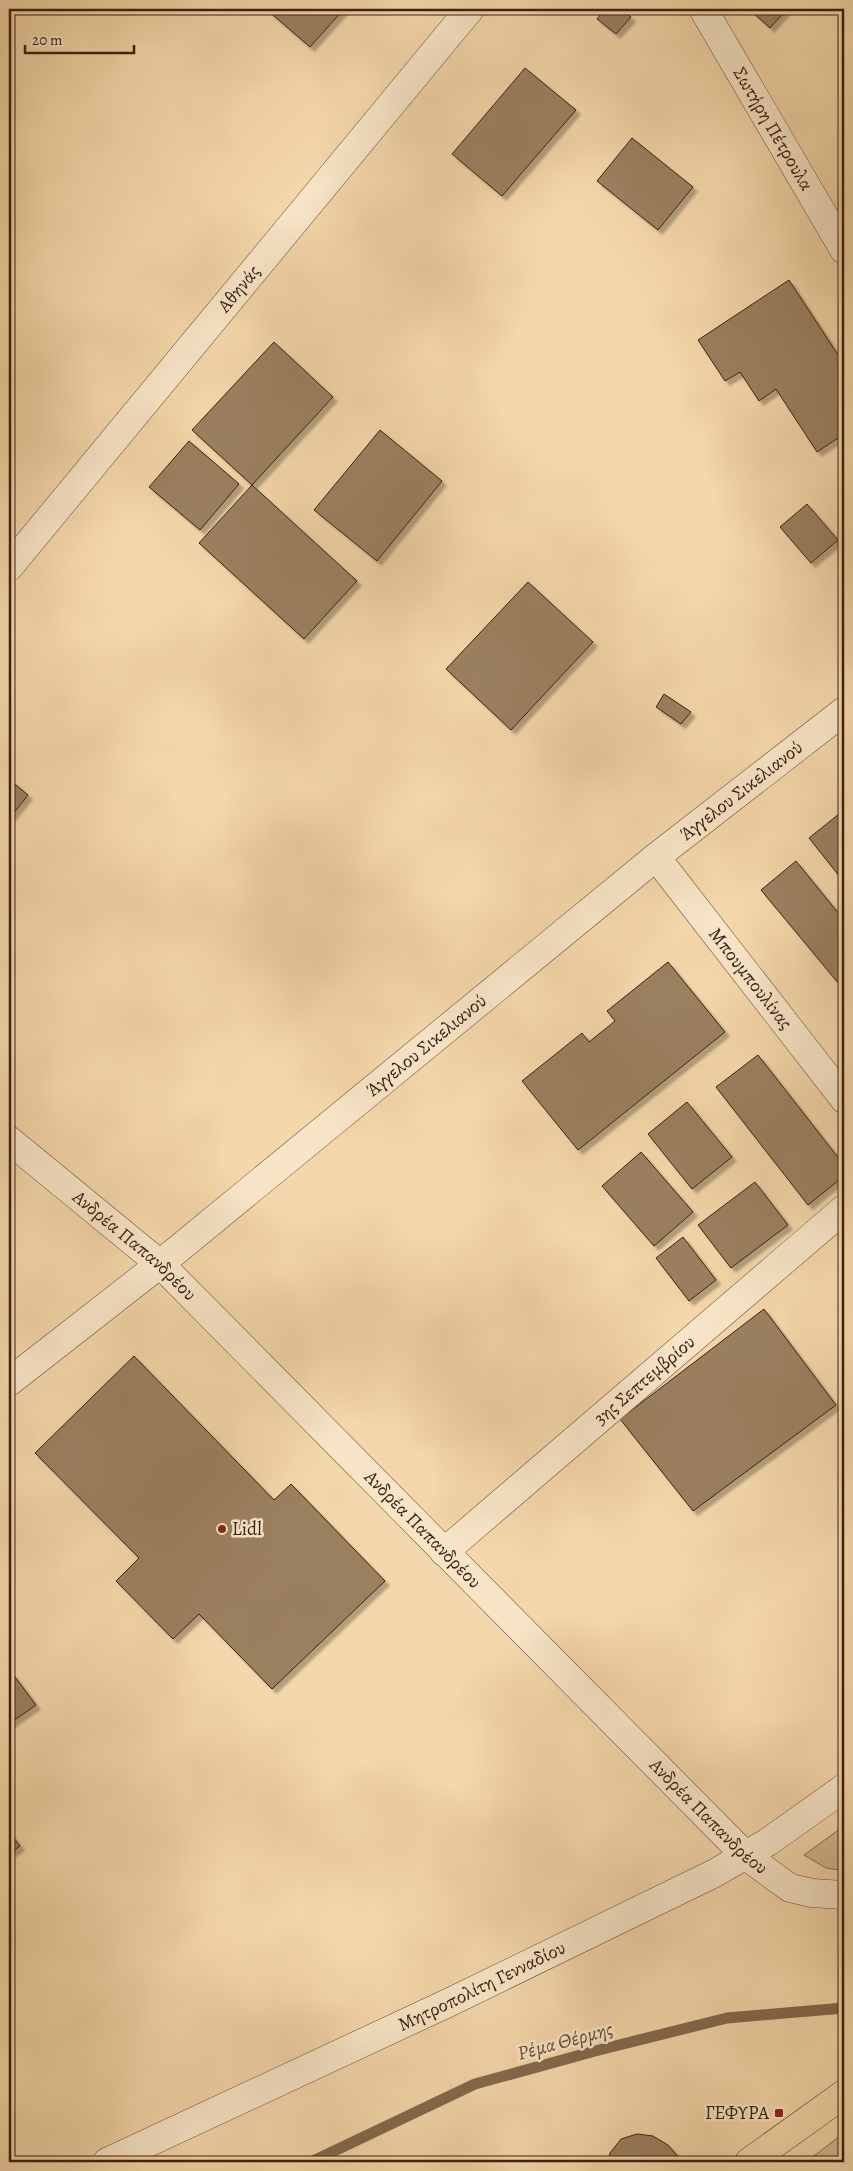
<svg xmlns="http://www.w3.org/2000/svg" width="853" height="2171" font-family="Alegreya,serif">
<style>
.green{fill:#d4b890;stroke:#876c50}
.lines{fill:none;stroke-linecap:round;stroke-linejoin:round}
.stream{stroke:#84694d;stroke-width:11}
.building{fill:#9b8060;stroke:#3a2110;filter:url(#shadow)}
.minor-casing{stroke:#684e36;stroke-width:29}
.major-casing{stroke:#3a2110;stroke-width:29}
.minor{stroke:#f8e5c8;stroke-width:28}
.major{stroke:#f4d7aa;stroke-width:28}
.poi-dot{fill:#8f2418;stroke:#f8e5c8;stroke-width:2}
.labels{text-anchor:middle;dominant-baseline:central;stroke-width:5;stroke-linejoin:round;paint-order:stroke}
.street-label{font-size:19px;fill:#3a2110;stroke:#f8e5c8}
.poi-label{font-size:19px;fill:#3a2110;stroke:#f8e5c8;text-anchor:start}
.water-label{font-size:20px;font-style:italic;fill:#654b34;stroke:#f8e5c8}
</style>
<defs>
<filter id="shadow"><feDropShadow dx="4.5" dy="4.5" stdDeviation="1" flood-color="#0004"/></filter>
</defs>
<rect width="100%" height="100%" fill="#f4d7aa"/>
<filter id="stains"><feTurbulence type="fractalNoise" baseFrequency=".004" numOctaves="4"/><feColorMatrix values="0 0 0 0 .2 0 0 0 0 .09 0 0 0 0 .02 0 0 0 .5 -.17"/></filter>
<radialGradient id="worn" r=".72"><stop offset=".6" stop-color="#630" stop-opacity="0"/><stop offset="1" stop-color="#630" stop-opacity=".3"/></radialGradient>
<g class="green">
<path d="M844 1826V1871L826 1868 804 1855Z"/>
<path d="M844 2133V2162H806Z"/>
</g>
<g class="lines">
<path class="stream" d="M311 2162 475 2084 595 2051 727 2018 844 2008"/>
</g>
<g class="building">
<path d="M266 9H344L310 47Z"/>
<path d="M605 9H620L631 17 616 34 597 19Z"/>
<path d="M749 9H787L770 28Z"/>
<path d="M525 68 576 110 502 196 452 154Z"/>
<path d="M632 138 693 187 658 230 597 181Z"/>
<path d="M789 280 844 364V434L817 452 776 389 759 401 740 372 725 381 698 340Z"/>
<path d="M274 342 333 397 252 485 192 430Z"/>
<path d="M380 430 442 481 377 561 314 510Z"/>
<path d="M189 441 239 484 200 530 149 487Z"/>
<path d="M252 485 357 581 304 639 199 543Z"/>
<path d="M807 504 838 540 811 563 780 527Z"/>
<path d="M528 582 593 642 511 730 446 669Z"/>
<path d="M664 694 691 712 681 724 656 707Z"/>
<path d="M9 779 28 795 9 819Z"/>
<path d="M844 810V882L809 838Z"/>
<path d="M796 861 844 920V990L761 890Z"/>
<path d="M668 962 725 1032 578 1150 522 1081 582 1033 589 1042 615 1021 607 1011Z"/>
<path d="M758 1055 844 1165V1176L808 1205 716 1087Z"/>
<path d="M687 1102 732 1157 692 1189 648 1134Z"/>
<path d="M641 1152 693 1212 654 1246 602 1186Z"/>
<path d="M755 1182 788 1225 731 1268 698 1225Z"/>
<path d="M683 1237 716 1280 689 1301 656 1258Z"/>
<path d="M764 1309 836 1405 693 1511 620 1419Z"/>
<path d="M134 1356 274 1500 291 1484 385 1581 272 1689 199 1614 173 1639 116 1581 139 1558 35 1453Z"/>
<path d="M12 1673 36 1705 9 1724V1675Z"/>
<path d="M9 1832 20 1846 9 1854Z"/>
<path d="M637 2134 653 2136 668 2145 682 2161 608 2162 610 2153 621 2139Z"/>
</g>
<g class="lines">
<defs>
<g id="minor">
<path id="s1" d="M703 9 844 250"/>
<path id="s2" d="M9 567 470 9"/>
<path id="s3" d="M656 857 844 1099"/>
<path id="s4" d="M9 1140 160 1264 746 1856 790 1888 812 1893 844 1895"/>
<path id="s5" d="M9 1382 160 1264 656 857 844 711"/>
<path id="s6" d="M444 1552 844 1209"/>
<path id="s7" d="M107 2162 448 2003 715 1873 768 1842 844 1788"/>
</g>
<path id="major" d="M749 2162 844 2094"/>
</defs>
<use href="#minor" class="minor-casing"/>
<use href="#major" class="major-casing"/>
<use href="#minor" class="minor"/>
<use href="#major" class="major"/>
</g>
<g class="poi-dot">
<circle cx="222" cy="1529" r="5"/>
<rect x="774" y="2108" width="10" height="10" rx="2.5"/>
</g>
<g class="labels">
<g class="street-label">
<text stroke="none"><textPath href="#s1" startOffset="139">Σωτήρη Πέτρουλα</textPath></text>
<text stroke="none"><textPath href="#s2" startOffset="361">Αθηνάς</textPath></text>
<text stroke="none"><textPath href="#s5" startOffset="941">Άγγελου Σικελιανού</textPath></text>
<text stroke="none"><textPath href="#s3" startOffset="154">Μπουμπουλίνας</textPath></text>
<text stroke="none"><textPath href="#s5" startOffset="536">Άγγελου Σικελιανού</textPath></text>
<text stroke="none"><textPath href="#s4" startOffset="164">Ανδρέα Παπανδρέου</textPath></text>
<text stroke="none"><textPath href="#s6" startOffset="264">3ης Σεπτεμβρίου</textPath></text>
<text stroke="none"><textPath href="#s4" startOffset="569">Ανδρέα Παπανδρέου</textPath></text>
<text stroke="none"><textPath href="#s4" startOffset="974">Ανδρέα Παπανδρέου</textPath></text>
<text stroke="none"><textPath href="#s7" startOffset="414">Μητροπολίτη Γενναδίου</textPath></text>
</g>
<g class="poi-label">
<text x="232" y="1529">Lidl</text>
<text x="769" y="2113" text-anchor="end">ΓΕΦΥΡΑ</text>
</g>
<g class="water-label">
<text transform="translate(565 2041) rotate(-15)">Ρέμα Θέρμης</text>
</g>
</g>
<rect width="853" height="2171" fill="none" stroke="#f4d7aa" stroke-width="30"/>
<rect x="10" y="10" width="833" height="2151" fill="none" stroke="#3a2110" stroke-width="2.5"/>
<rect x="15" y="15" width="823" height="2141" fill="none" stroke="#3a2110"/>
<path d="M25 45v8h109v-8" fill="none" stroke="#3a2110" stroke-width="2.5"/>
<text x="32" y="45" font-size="15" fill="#3a2110" stroke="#f8e5c8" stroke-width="4" paint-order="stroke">20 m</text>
<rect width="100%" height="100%" filter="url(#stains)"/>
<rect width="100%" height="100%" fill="url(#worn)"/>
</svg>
